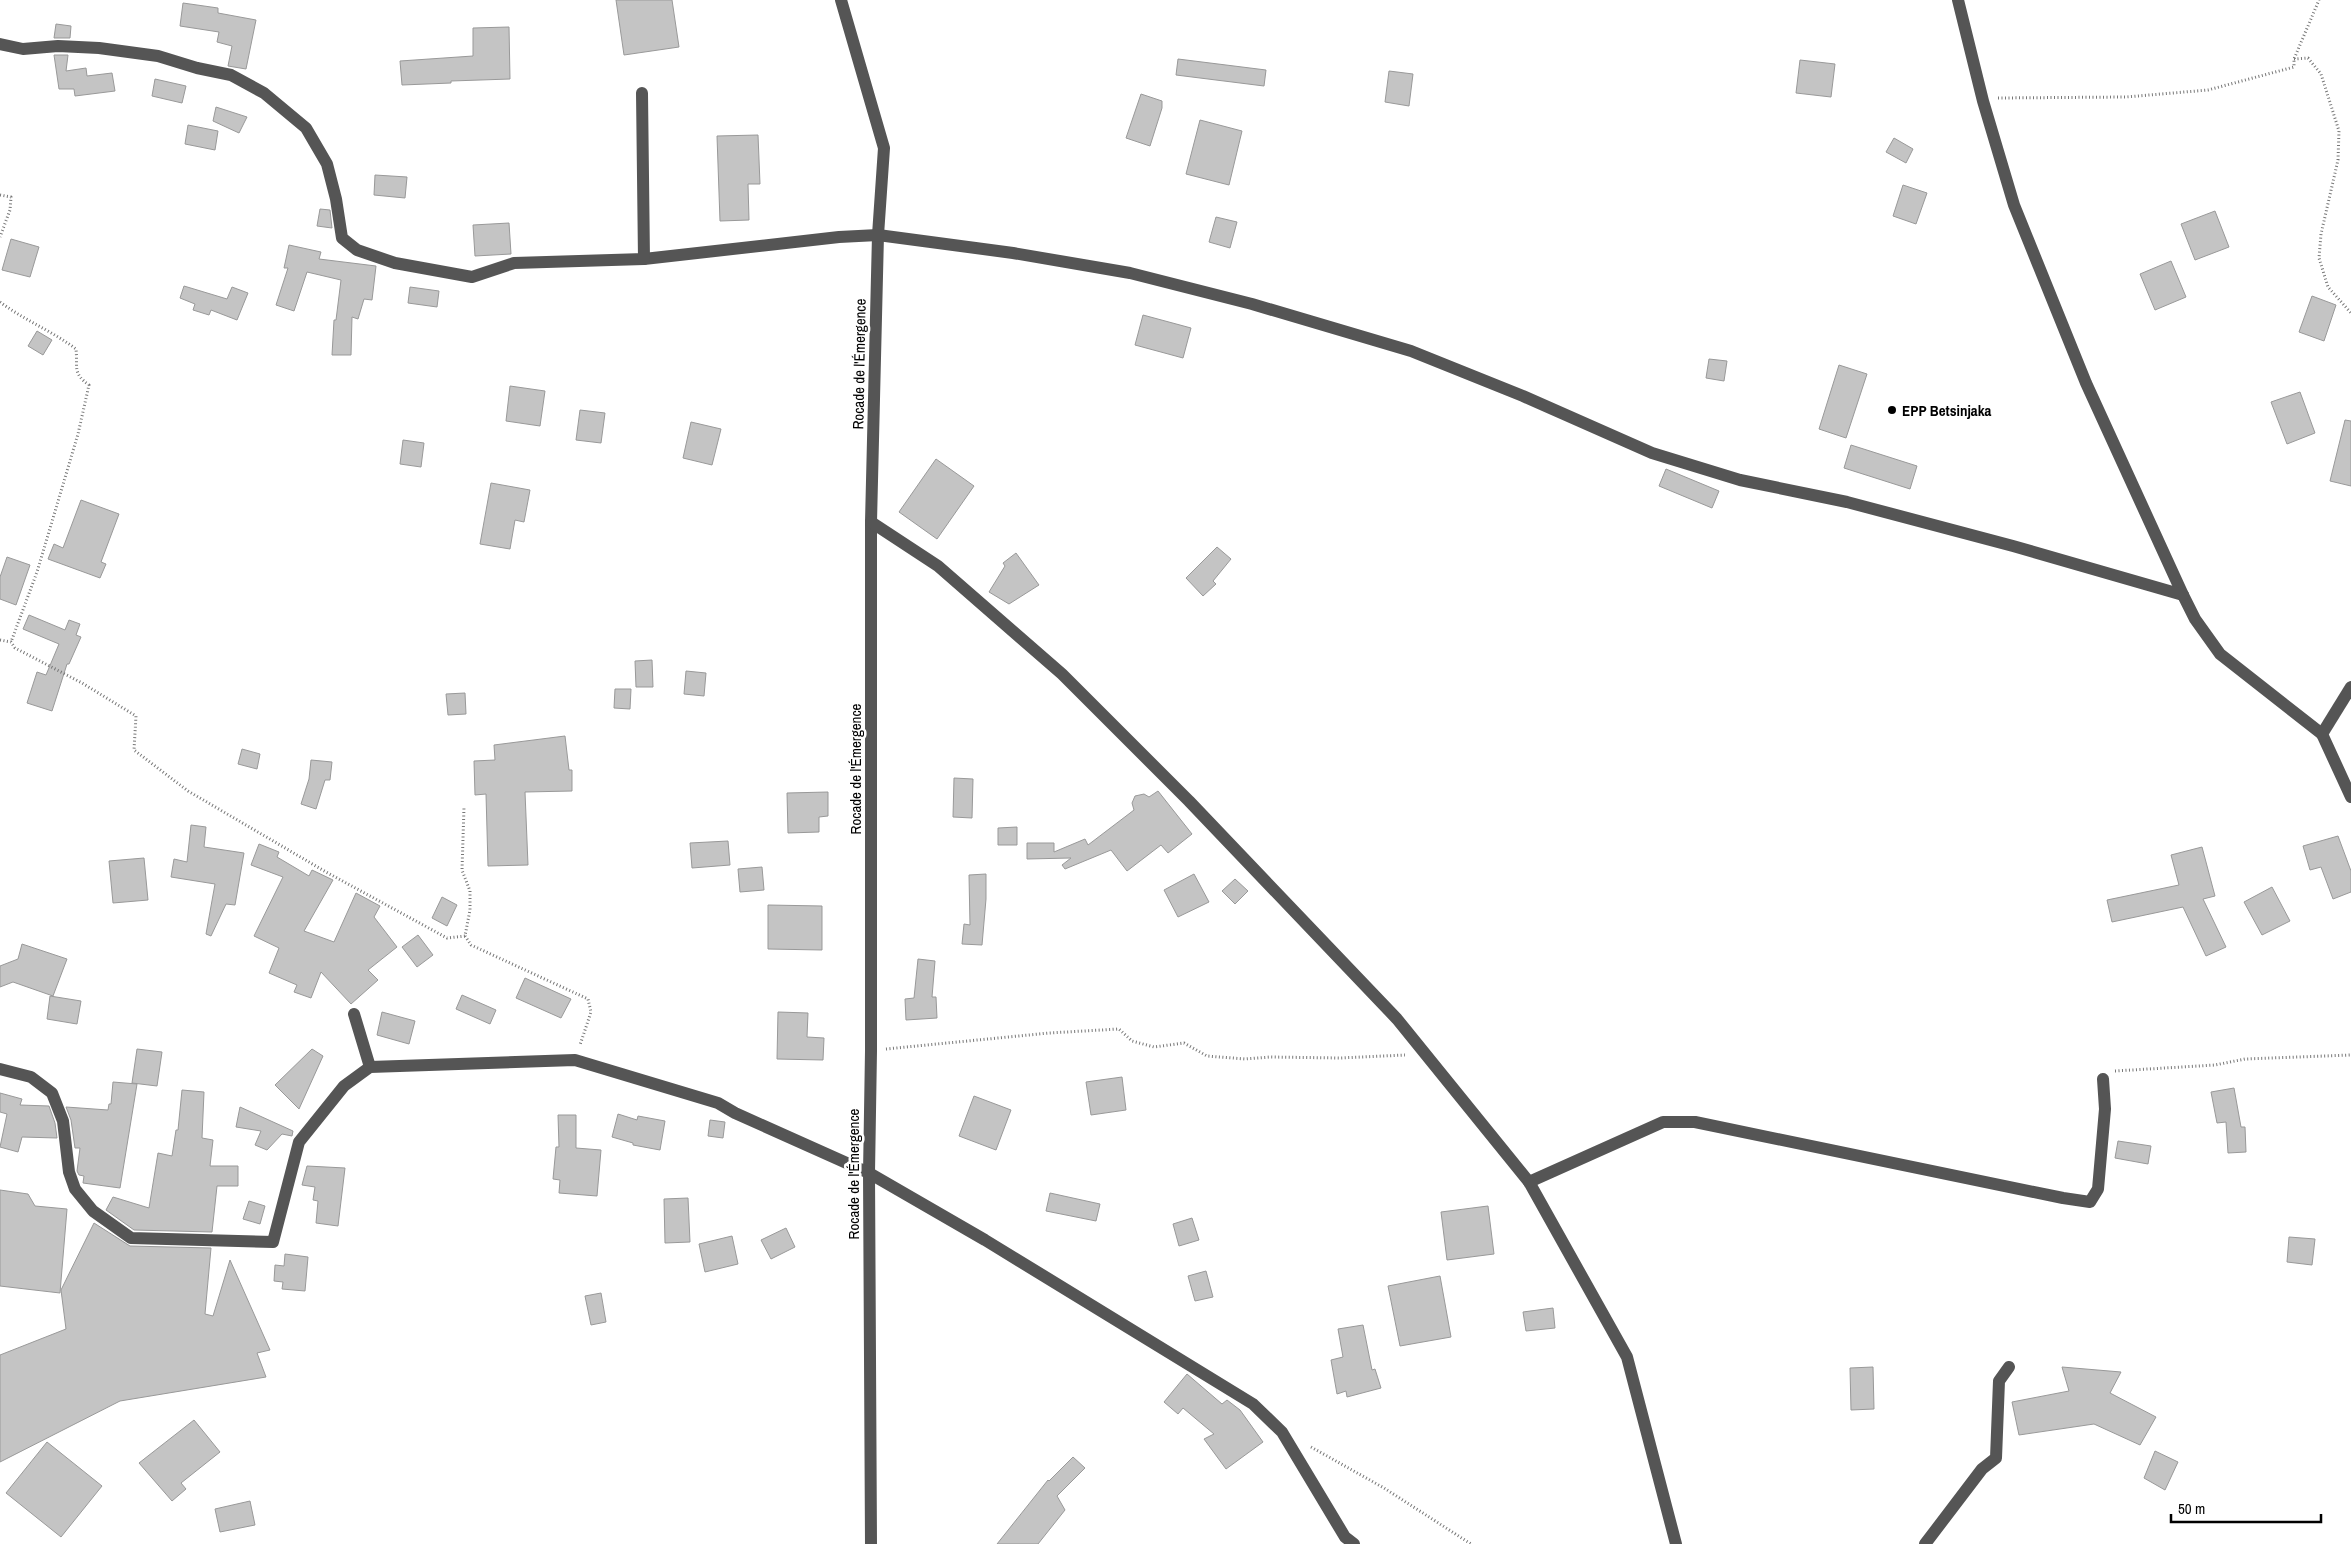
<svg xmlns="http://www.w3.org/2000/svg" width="2351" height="1544" font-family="'Archivo Narrow',sans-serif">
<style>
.building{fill:#c4c4c4;stroke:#999}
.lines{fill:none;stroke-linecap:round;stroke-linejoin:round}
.path{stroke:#777;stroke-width:3;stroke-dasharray:1 2.5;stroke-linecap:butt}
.minor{stroke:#555;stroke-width:12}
.poi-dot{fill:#000;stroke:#fff;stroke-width:2}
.labels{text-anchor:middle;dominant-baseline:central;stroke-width:5;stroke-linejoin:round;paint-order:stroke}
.street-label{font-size:15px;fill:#000;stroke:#fff}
.poi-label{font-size:15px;font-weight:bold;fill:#000;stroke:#fff;text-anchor:start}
</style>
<rect width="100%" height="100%" fill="#fff"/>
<g class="building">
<path d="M616 0H672L679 47 624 55Z"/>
<path d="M183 3 218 8V13L256 20 246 69 228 66 232 46 217 42 219 32 180 26Z"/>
<path d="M56 24 71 26 70 38H54Z"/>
<path d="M509 27 510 79 451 81V83L402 85 400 61 473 56V28Z"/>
<path d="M54 55H68L66 71 86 68 87 76 112 73 115 91 75 96 74 89H59Z"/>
<path d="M1178 59 1266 70 1264 86 1176 75Z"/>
<path d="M1800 60 1835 64 1831 97 1796 93Z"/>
<path d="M1389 71 1413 74 1409 106 1385 102Z"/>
<path d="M155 79 186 86 182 103 152 96Z"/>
<path d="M1141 94 1162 101V108L1150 146 1126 138Z"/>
<path d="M216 107 247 117 239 133 213 121Z"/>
<path d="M1200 120 1242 131 1229 185 1186 174Z"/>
<path d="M188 125 218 131 215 150 185 144Z"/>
<path d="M758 135 760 184H748L749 220 720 221 717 136Z"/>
<path d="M1894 138 1913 149 1906 163 1886 152Z"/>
<path d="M375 175 407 177 405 198 374 195Z"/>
<path d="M1903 185 1927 193 1916 224 1893 216Z"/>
<path d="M320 209 330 210 332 228 317 226Z"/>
<path d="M2215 211 2229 247 2195 260 2181 224Z"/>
<path d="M1216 217 1237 222 1230 248 1209 242Z"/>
<path d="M509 223 511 254 475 256 473 225Z"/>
<path d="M11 239 39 247 30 277 2 270Z"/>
<path d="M289 245 321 252 319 259 376 266 372 300 364 299 358 319 352 317 351 355H332L334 320H336L341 280 307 272 294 311 276 305 288 268H284Z"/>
<path d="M2171 261 2186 297 2155 310 2140 274Z"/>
<path d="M184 286 227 299 232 287 248 293 237 320 211 310 209 315 193 310 195 304 180 298Z"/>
<path d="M410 287 439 291 437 307 408 303Z"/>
<path d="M2312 296 2336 305 2324 341 2299 332Z"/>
<path d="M1143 315 1191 328 1183 358 1135 345Z"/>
<path d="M37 331 52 340 43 355 28 346Z"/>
<path d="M1709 359 1727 361 1724 381 1706 378Z"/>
<path d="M1839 365 1867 374 1846 438 1819 429Z"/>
<path d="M510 386 545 391 540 426 506 421Z"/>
<path d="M2300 392 2315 433 2287 444 2271 402Z"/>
<path d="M580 410 605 413 601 443 576 440Z"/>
<path d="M2345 420 2351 421V486L2330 481Z"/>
<path d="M691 422 721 429 712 465 683 458Z"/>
<path d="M403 440 424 443 421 467 400 464Z"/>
<path d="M1851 445 1917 466 1910 489 1844 468Z"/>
<path d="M936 459 974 486 937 539 899 512Z"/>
<path d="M1666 469 1719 491 1712 508 1659 486Z"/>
<path d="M491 483 530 490 524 522 515 520 510 549 480 544Z"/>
<path d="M81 500 119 514 101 562 106 564 100 578 48 559 54 544 63 548Z"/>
<path d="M1217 547 1231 559 1213 581 1216 584 1203 596 1186 578Z"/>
<path d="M1016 553 1039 585 1009 604 989 592 1005 566 1003 563Z"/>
<path d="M7 557 30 565 16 605 0 599V577Z"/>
<path d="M29 615 65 630 69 620 80 624 76 635 81 637 69 664H67L52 711 27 703 37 672 46 675 59 644 23 629Z"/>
<path d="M652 660 653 687H636L635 661Z"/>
<path d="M686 671 706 673 704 696 684 694Z"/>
<path d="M615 689H631L630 709 614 708Z"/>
<path d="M465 693 466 714 448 715 446 694Z"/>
<path d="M565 736 569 770H572V791L525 792 528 865 488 866 486 794 475 795 474 761 495 760 494 745Z"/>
<path d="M242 749 260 754 257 769 238 764Z"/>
<path d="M311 760 332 762 330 780H325L316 809 301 804 309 779Z"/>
<path d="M954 778 973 779 972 818 953 817Z"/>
<path d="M1158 791 1192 834 1168 853 1161 845 1127 871 1111 850 1065 869 1062 865 1071 858 1027 859V843H1054V852L1085 839 1088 845 1134 810 1132 803 1135 796 1144 794 1149 797Z"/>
<path d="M828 792V816L819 817V832L788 833 787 793Z"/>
<path d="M191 825 206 827 204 847 244 853 235 905 226 904 211 936 206 934 215 884 171 877 174 859 187 862Z"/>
<path d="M1017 827V845H998V828Z"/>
<path d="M2338 836 2351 871V892L2333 899 2321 867 2310 870 2303 846Z"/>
<path d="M728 841 730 865 692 868 690 843Z"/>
<path d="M259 844 279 852 277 857 309 876 312 870 333 880 304 931 334 942 356 893 380 906 374 917 397 947 368 970 378 980 351 1004 321 972 311 998 294 992 297 985 269 973 279 948 254 936 283 877 251 865Z"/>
<path d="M2202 847 2215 896 2203 899 2226 947 2206 956 2183 907 2112 922 2107 900 2179 885 2171 855Z"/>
<path d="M144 858 148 900 113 903 109 861Z"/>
<path d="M762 867 764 890 740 892 738 869Z"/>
<path d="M986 874V899L982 945 962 944 964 924 970 925 969 875Z"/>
<path d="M1194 874 1209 902 1178 917 1164 890Z"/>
<path d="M1235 879 1248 891 1235 904 1222 891Z"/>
<path d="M2272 887 2290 921 2262 935 2244 902Z"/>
<path d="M442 897 457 905 447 926 432 918Z"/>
<path d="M768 905 822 906V950L768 949Z"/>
<path d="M418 935 433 955 417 967 402 947Z"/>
<path d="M22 944 67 959 53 996 13 982 0 987V966L18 959Z"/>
<path d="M918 959 935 961 932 997H936L937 1018 906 1020 905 999 914 998Z"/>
<path d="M525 978 571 999 561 1018 516 998Z"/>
<path d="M462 995 496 1010 490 1024 456 1009Z"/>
<path d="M50 996 81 1001 77 1024 47 1019Z"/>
<path d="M382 1012 415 1021 409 1044 377 1035Z"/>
<path d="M778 1012 808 1013 807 1037 824 1038 823 1060 777 1059Z"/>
<path d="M137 1049 162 1052 157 1086 132 1083Z"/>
<path d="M312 1049 323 1056 299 1109 275 1085Z"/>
<path d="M1122 1077 1126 1110 1091 1115 1086 1082Z"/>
<path d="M113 1082 137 1084 120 1188 83 1183 84 1176 79 1175 77 1171 80 1148H75L71 1120 66 1107 108 1110 109 1104H111Z"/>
<path d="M2234 1088 2241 1127H2245L2246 1152 2228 1153 2226 1122 2217 1123 2211 1092Z"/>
<path d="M182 1090 204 1092 202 1138 213 1140 210 1166H238V1186H217L212 1232 134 1230 106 1210 113 1197 149 1208 158 1153 172 1156 176 1130H178Z"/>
<path d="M0 1093 22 1099 20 1105 49 1106 55 1123 57 1138 22 1137 18 1152 0 1147 7 1114 0 1112Z"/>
<path d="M974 1096 1011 1110 996 1150 959 1136Z"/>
<path d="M240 1107 293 1131 292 1136 282 1134 267 1150 255 1145 261 1131 236 1127Z"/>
<path d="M618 1114 637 1120 638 1116 665 1121 660 1150 633 1145V1143L612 1137Z"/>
<path d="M558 1115H576V1148L601 1150 597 1196 559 1193 560 1180 553 1179 556 1147H559Z"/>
<path d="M710 1120 725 1122 723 1138 708 1136Z"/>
<path d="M2118 1141 2151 1146 2148 1164 2115 1158Z"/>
<path d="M307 1166 345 1168 338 1226 316 1223 318 1201 313 1200 315 1187 302 1185Z"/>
<path d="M0 1190 28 1194 35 1206 67 1209 60 1293 0 1286Z"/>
<path d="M1050 1193 1100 1204 1096 1221 1046 1211Z"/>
<path d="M688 1198 690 1242 665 1243 664 1199Z"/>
<path d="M249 1201 265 1206 260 1224 243 1219Z"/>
<path d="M1488 1206 1494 1254 1447 1260 1441 1212Z"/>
<path d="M1192 1218 1199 1240 1179 1246 1173 1224Z"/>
<path d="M94 1223 130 1246 211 1248 205 1314 213 1316 230 1260 270 1350 257 1353 266 1377 120 1401 0 1462V1355L66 1329 61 1290Z"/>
<path d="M786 1228 795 1247 771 1259 761 1240Z"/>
<path d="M732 1236 738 1264 705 1272 699 1244Z"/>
<path d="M2289 1237 2315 1239 2312 1265 2287 1262Z"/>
<path d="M285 1254 308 1257 305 1291 282 1289 283 1282 274 1281 275 1265 284 1266Z"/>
<path d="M1206 1271 1213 1297 1195 1301 1188 1276Z"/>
<path d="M1440 1276 1451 1337 1400 1346 1388 1286Z"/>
<path d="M601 1293 606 1322 591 1325 585 1296Z"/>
<path d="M1553 1308 1555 1328 1526 1331 1523 1312Z"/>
<path d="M1363 1325 1372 1370 1375 1369 1381 1388 1347 1397 1346 1391 1337 1394 1331 1360 1343 1357 1338 1329Z"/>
<path d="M1873 1367 1874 1409 1851 1410 1850 1368Z"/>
<path d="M2062 1367 2121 1372 2110 1393 2156 1417 2140 1445 2094 1424 2019 1435 2012 1402 2069 1391Z"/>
<path d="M1187 1374 1222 1404 1227 1400 1240 1410 1263 1442 1226 1469 1204 1439 1214 1434 1183 1408 1178 1414 1164 1402Z"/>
<path d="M194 1420 220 1452 181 1483 186 1489 172 1501 139 1463Z"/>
<path d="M47 1442 102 1486 61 1537 6 1493Z"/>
<path d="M2155 1451 2178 1462 2165 1490 2144 1478Z"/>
<path d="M1073 1457 1085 1468 1057 1496 1065 1510 1038 1544H997L1048 1480 1049 1481Z"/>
<path d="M250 1501 255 1525 220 1532 215 1509Z"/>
</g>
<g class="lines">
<g class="path">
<path d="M2294 59 2308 58 2321 74 2339 131 2338 160 2321 234 2319 258 2328 287 2351 313"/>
<path d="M1998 98 2126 97 2208 90 2294 67V59L2319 0"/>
<path d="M0 195 11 197 10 210 0 237"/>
<path d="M0 302C24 320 52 331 76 349 78 367 72 373 89 385L78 434 37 572 11 642"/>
<path d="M0 640 11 642 15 648 82 683 136 716 134 750 188 791 326 872 447 938 465 936 470 910V891L462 870 464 807"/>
<path d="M465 936 471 945 588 999 591 1012 580 1045"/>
<path d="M886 1049 1049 1033 1119 1029 1132 1041 1154 1047 1184 1043 1207 1056 1245 1059 1270 1057 1340 1058 1405 1055"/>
<path d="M2115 1071 2215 1065 2245 1059 2351 1055"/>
<path d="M1311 1447 1384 1488 1471 1544"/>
</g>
<g class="minor">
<path d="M841 0 884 148 878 235 871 522V1051L869 1173 871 1544"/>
<path d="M1958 0 1983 101 2014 205 2086 383 2183 595 2195 619 2220 654 2322 734 2351 797"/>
<path d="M0 44 23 49 58 46 99 48 158 56 197 68 231 75 264 93 306 128 327 164 336 199 342 238 357 250 395 263 472 277 514 263 644 259 839 237 878 235 1013 253 1130 273 1252 304 1411 351 1523 396 1652 453 1740 480 1847 502 2013 546 2183 595"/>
<path d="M642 93 644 259"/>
<path d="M871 522 938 566 1062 674 1189 801 1397 1019 1529 1182 1627 1357 1676 1544"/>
<path d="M2322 734 2351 687"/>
<path d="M354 1014 370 1067"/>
<path d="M0 1069 31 1077 52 1093 63 1121 69 1172 75 1189 93 1211 131 1238 273 1242 299 1142 344 1086 370 1067 575 1060 718 1103 735 1113 869 1173 985 1240 1253 1404 1282 1432 1345 1537 1354 1544"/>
<path d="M1529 1182 1663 1122H1695L2063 1198 2090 1202 2098 1189 2105 1109 2103 1079"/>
<path d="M1925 1544 1982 1469 1996 1458 1999 1381 2009 1367"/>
</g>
</g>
<circle class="poi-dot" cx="1892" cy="410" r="5"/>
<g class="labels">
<g class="street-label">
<text transform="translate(859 364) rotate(-89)">Rocade de l'Émergence</text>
<text transform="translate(855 769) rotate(-90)">Rocade de l'Émergence</text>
<text transform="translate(853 1174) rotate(-90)">Rocade de l'Émergence</text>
</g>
<g class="poi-label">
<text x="1902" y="410">EPP Betsinjaka</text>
</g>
</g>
<path d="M2171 1514v8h150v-8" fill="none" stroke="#000000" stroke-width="2.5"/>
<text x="2178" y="1514" font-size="15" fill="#000000" stroke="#ffffff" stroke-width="4" paint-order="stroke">50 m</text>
</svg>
